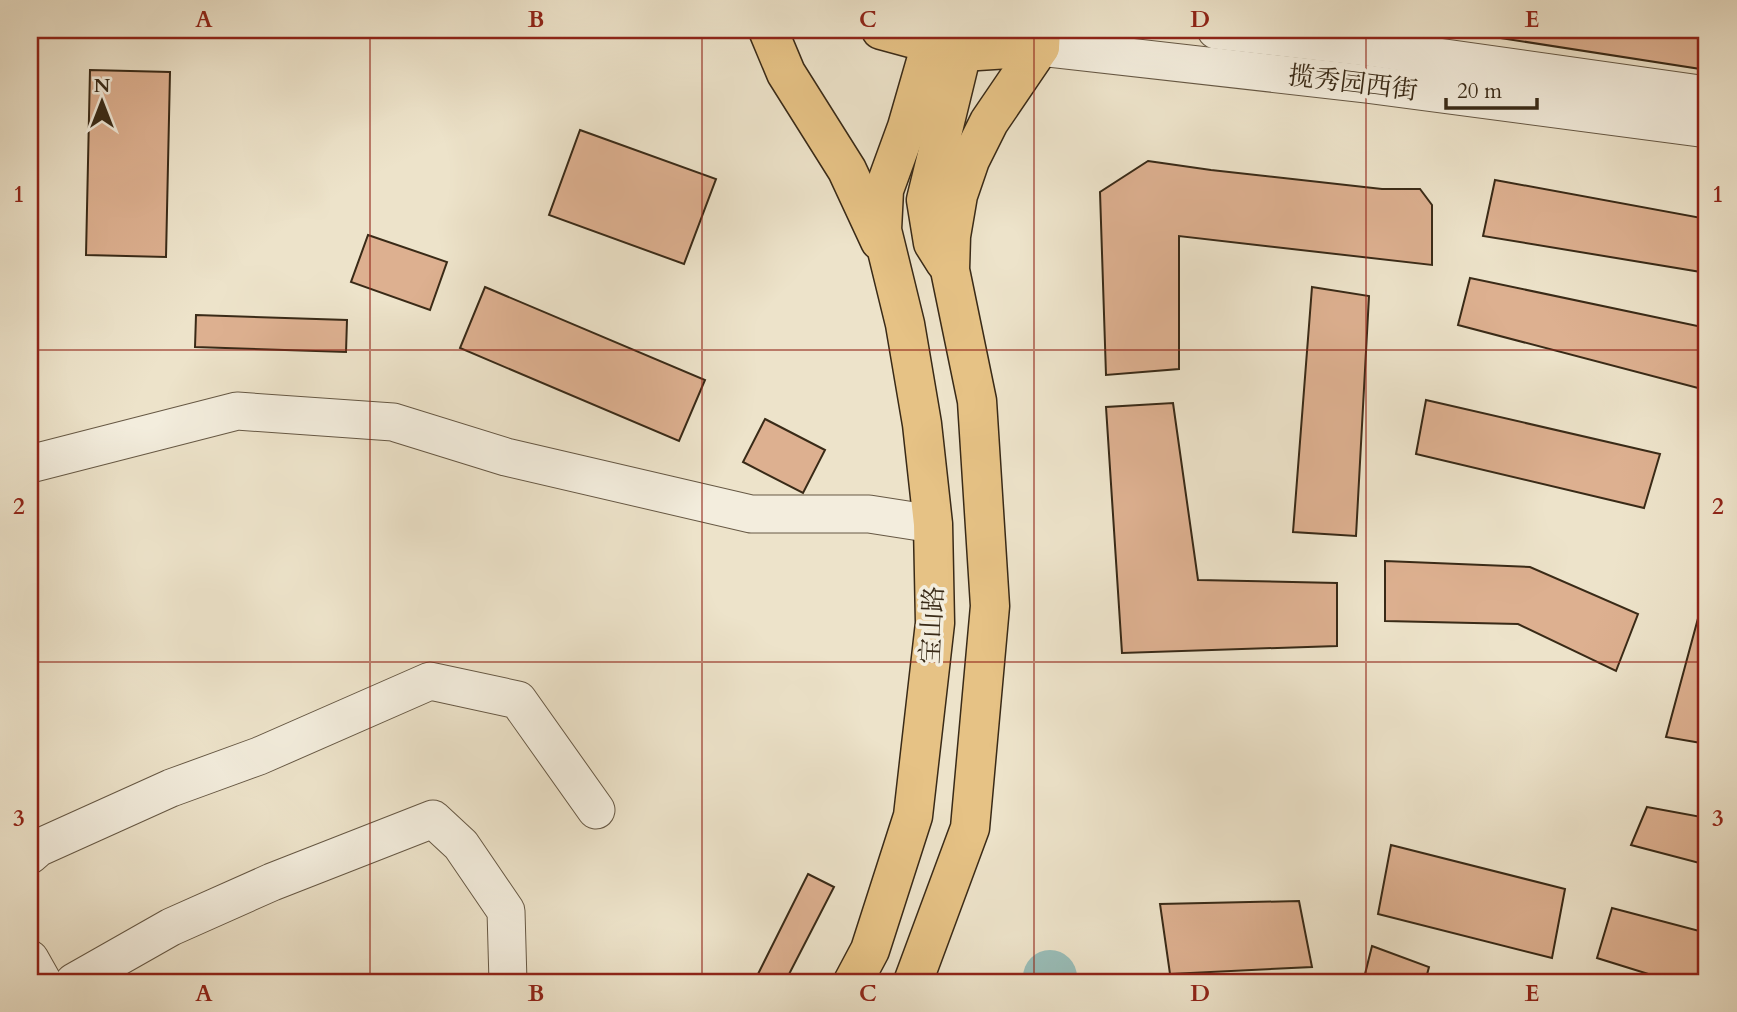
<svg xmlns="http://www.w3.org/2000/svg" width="1737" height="1012" font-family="Cardo,'Noto Serif SC',serif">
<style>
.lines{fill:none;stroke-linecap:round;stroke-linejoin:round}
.river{stroke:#99beb9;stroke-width:54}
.building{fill:#ddb090;stroke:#392a17;stroke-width:2}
.minor-casing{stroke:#665844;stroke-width:39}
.major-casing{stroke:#392a17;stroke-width:41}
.minor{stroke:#f3eddd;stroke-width:37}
.major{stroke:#e6c285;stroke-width:38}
.grid{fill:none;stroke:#8f2418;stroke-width:2;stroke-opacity:0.55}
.labels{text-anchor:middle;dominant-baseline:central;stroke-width:7;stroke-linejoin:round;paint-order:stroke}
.street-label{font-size:26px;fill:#392a17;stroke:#f3eddd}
.neatline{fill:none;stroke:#8f2418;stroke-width:2.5}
.grid-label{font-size:23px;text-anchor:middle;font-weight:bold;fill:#8f2418}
</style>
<rect width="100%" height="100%" fill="#ede3ca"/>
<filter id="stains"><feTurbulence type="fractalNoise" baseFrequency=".00286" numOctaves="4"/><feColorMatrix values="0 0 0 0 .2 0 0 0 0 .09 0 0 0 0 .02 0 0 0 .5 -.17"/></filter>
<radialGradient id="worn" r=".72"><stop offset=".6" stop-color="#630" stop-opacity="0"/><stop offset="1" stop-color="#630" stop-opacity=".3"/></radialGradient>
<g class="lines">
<path class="river" d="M1050 977V982"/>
</g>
<g class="building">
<path d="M1449 30H1707V70Z"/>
<path d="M90 70 170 72 166 257 86 255Z"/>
<path d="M580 130 716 179 684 264 549 215Z"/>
<path d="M1148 161 1211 170 1382 189H1420L1432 205V265L1179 236V369L1106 375 1100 192Z"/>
<path d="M1495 180 1707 219V273L1483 236Z"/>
<path d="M368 235 447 262 430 310 351 282Z"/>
<path d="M1470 278 1707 328 1698 388 1458 325Z"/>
<path d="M485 287 705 380 679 441 460 348Z"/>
<path d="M1312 287 1369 296 1356 536 1293 532Z"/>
<path d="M196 315 347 320 346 352 195 347Z"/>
<path d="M1426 400 1660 454 1644 508 1416 454Z"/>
<path d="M1173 403 1198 580 1337 583V646L1122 653 1106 407Z"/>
<path d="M765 419 825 450 803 493 743 462Z"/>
<path d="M1385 561 1530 567 1638 614 1616 671 1518 624 1385 621Z"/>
<path d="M1707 585V744L1666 737Z"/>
<path d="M1647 807 1707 818V865L1631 845Z"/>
<path d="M1391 845 1565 889 1552 958 1378 914Z"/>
<path d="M808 874 834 887 785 982H754Z"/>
<path d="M1299 901 1312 967 1170 974 1160 904Z"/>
<path d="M1612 908 1707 933V967L1701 982H1674L1597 958Z"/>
<path d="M1372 946 1429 967 1425 982H1363Z"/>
</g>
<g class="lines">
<defs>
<g id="minor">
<path d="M1216 30 1367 47 1707 95"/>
<path d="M1040 47 1367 84 1707 129"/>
<path d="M30 464 237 411 393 422 506 457 751 514H869L933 524"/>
<path d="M30 855 38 848 171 788 259 756 430 681 518 700 596 810"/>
<path d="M30 959 43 982"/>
<path d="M74 982 171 927 272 882 433 819 461 845 506 911 508 982"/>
</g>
<g id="major">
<path d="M768 30 786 73 847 170 880 241"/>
<path d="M881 30 962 52 1040 47"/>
<path d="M945 262 933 243 926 200 962 52 955 30"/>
<path d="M853 982 870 950 913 816 935 623 933 524 922 424 905 324 882 230 884 190 907 127 935 30"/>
<path d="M913 982 970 828 990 606 977 401 950 270 951 236 958 195 970 160 989 122 1040 47 1041 30"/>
</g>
</defs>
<use href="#minor" class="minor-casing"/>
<use href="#major" class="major-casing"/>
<use href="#minor" class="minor"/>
<use href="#major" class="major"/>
</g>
<path class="grid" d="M370 30V982M702 30V982M1034 30V982M1366 30V982M30 350H1707M30 662H1707"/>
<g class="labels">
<g class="street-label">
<text transform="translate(1353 83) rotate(7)">揽秀园西街</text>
<text transform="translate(932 625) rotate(-87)">宝山路</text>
</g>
</g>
<rect width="1737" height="1012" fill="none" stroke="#ede3ca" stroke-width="77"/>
<g transform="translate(102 102)" stroke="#f3eddd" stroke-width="5" paint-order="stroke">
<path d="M0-5L12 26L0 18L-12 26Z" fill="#392a17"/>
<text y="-10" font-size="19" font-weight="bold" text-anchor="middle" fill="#392a17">N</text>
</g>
<path d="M1446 98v10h91v-10" fill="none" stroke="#392a17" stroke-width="3.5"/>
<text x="1457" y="98" font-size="21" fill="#392a17" stroke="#f3eddd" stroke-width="5" paint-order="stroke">20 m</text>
<rect x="38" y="38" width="1660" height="936" class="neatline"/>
<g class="grid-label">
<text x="204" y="27">A</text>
<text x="536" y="27">B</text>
<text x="868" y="27">C</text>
<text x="1200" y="27">D</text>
<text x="1532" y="27">E</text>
<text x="19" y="202">1</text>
<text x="1718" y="202">1</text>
<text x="19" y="514">2</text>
<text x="1718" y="514">2</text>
<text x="19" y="826">3</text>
<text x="1718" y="826">3</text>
<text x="204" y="1001">A</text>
<text x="536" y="1001">B</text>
<text x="868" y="1001">C</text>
<text x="1200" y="1001">D</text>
<text x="1532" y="1001">E</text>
</g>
<rect width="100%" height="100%" filter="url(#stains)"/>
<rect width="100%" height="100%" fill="url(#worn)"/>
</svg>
